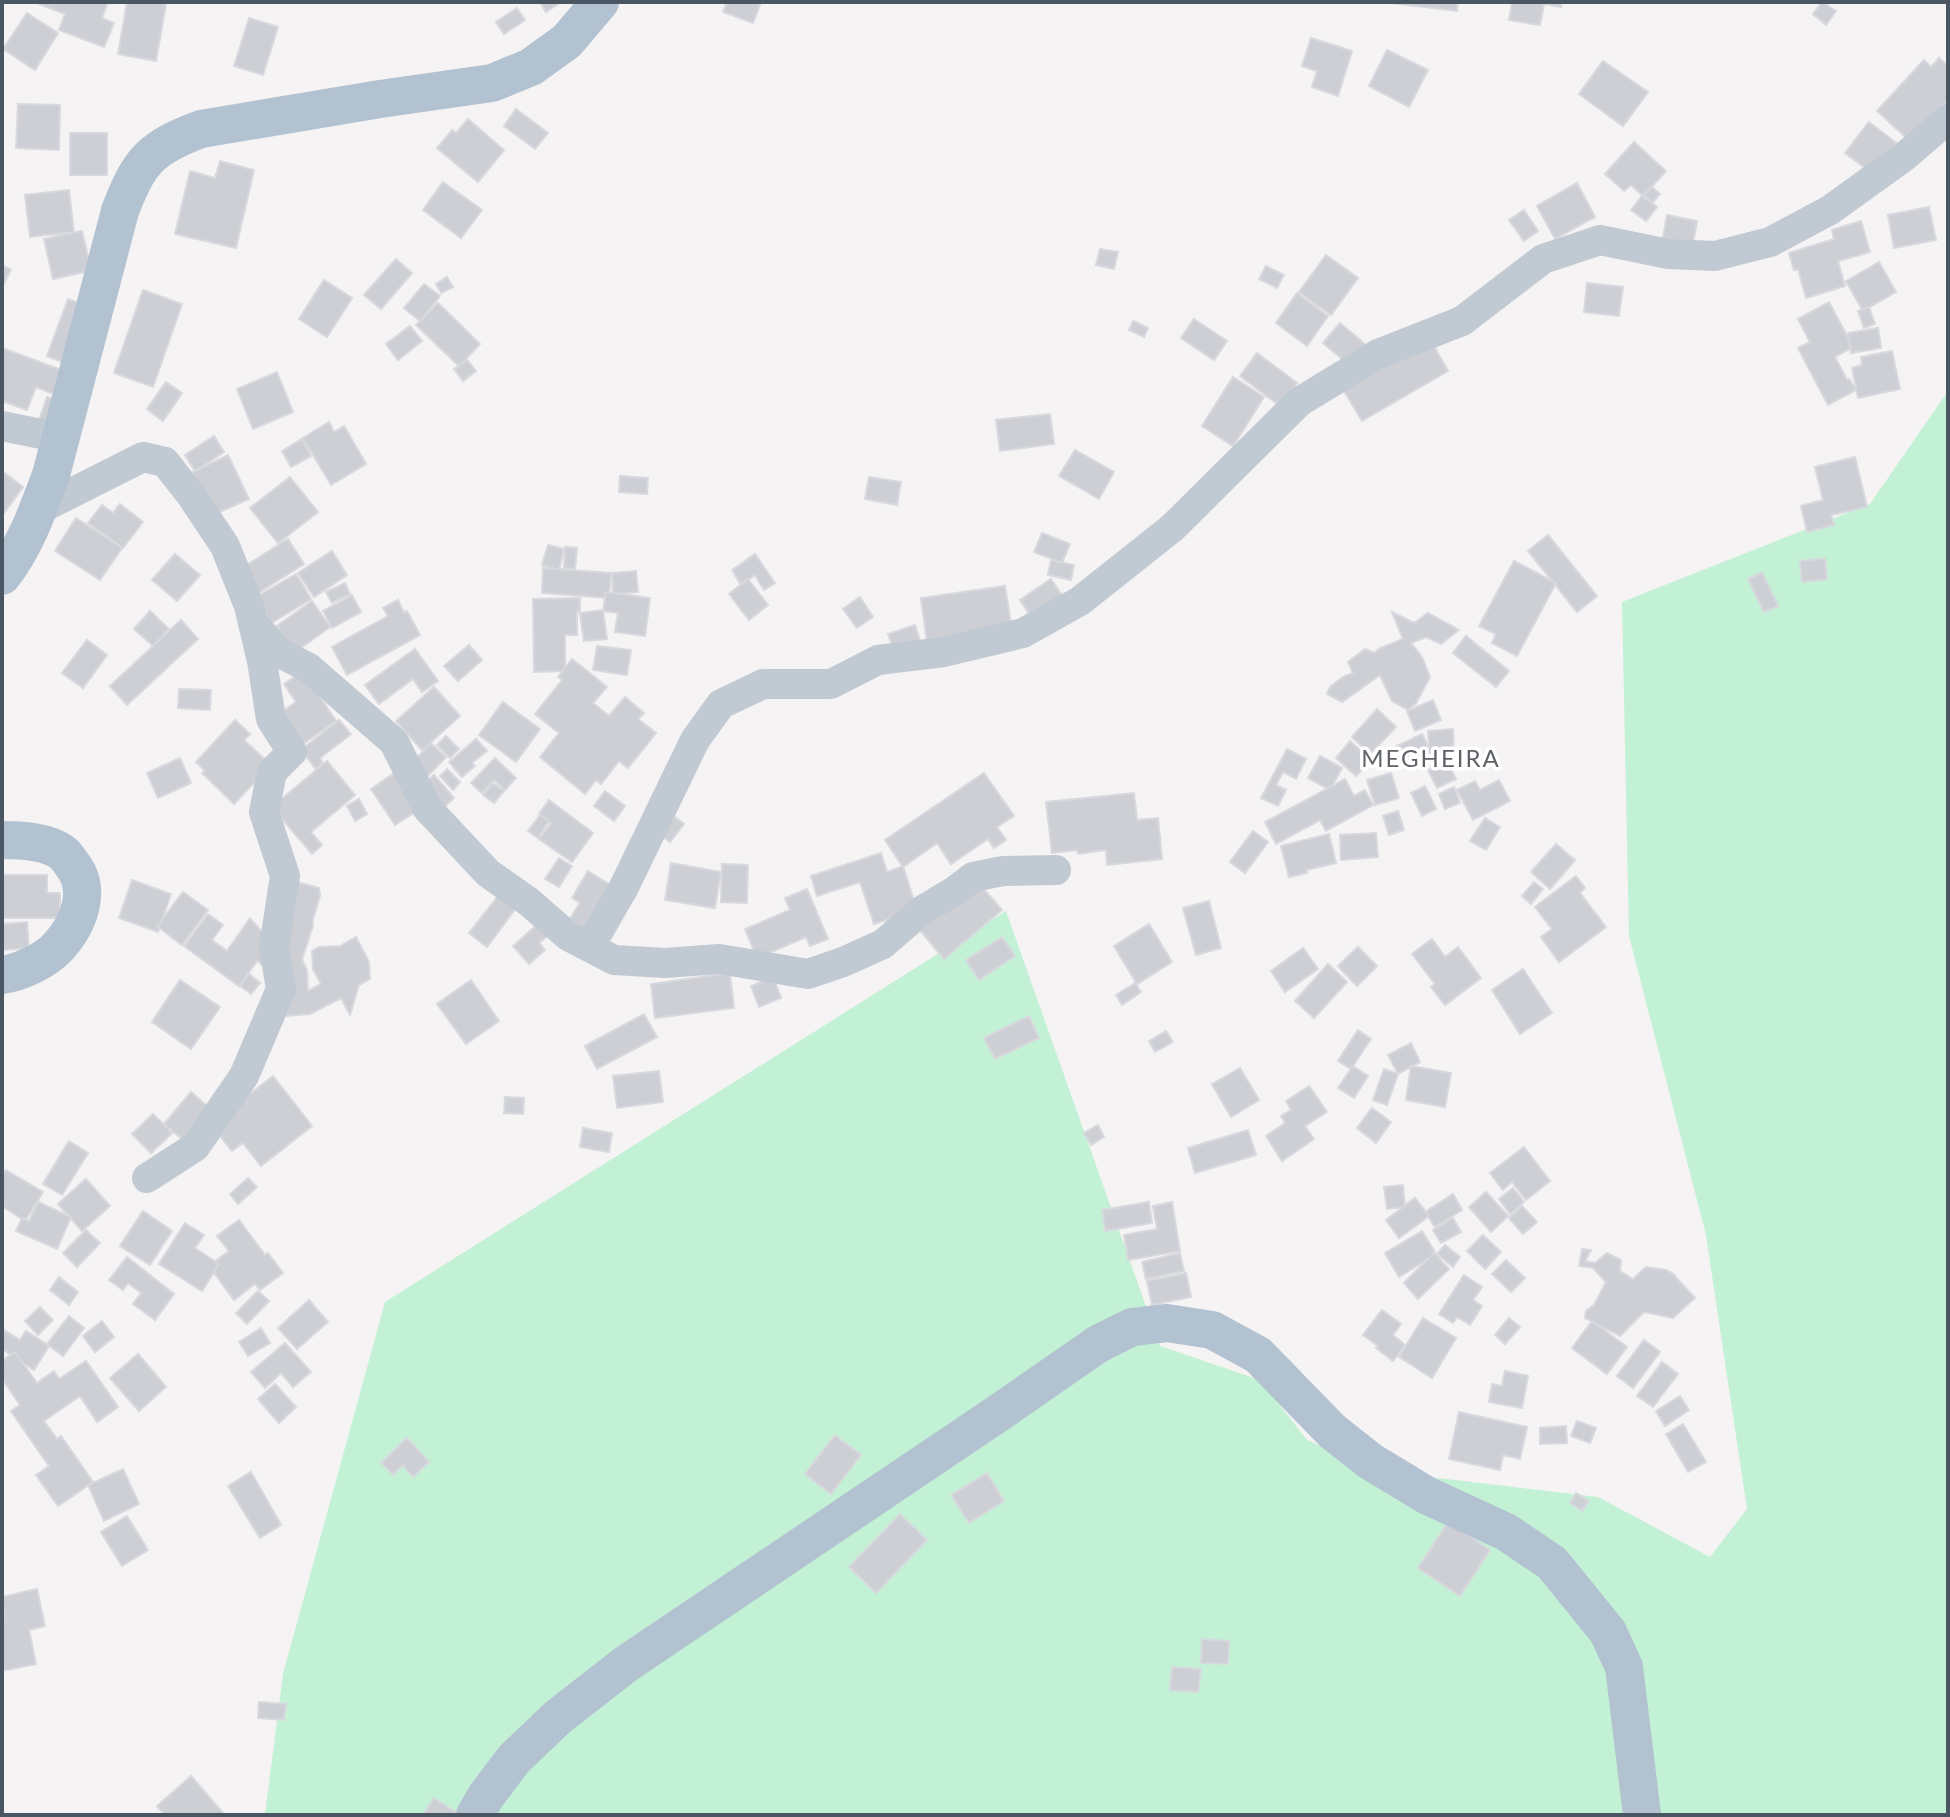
<svg xmlns="http://www.w3.org/2000/svg" width="1950" height="1817" font-family="Lato,sans-serif">
<style>
.green{fill:#c3f1d5}
.building{fill:#cdcfd5;stroke:#d7d9de;stroke-width:2}
.lines{fill:none;stroke-linecap:round;stroke-linejoin:round}
.minor{stroke:#c1cad2;stroke-width:30}
.major{stroke:#b3c2d1;stroke-width:38}
.labels{text-anchor:middle;dominant-baseline:central;stroke-width:7;stroke-linejoin:round;paint-order:stroke}
.quarter-label{font-size:24px;letter-spacing:2px;fill:#5f6368;stroke:#fff}
</style>
<rect width="100%" height="100%" fill="#f5f3f3"/>
<path class="green" d="M1948 391V1815H265L283 1674 385 1302 1006 911 1160 1346 1260 1380 1307 1440 1380 1471 1598 1497 1710 1557 1747 1509 1706 1235 1629 936 1622 602 1870 504Z"/>
<g class="building">
<path d="M34 2H108L102 18 114 23 104 47 59 30 65 14Z"/>
<path d="M127 2H152L166 4 156 61 118 54Z"/>
<path d="M540 2H561L546 12Z"/>
<path d="M727 2H761L753 23 723 12Z"/>
<path d="M1392 2H1458L1457 11 1392 3Z"/>
<path d="M1512 2H1562L1561 7 1544 4 1540 25 1509 20Z"/>
<path d="M1822 2 1836 11 1826 25 1813 14Z"/>
<path d="M517 8 525 20 504 34 496 22Z"/>
<path d="M27 13 58 33 35 70 3 49Z"/>
<path d="M249 18 278 27 263 75 234 66Z"/>
<path d="M1311 38 1352 51 1338 96 1312 87 1317 71 1302 66Z"/>
<path d="M1387 50 1428 70 1409 107 1369 86Z"/>
<path d="M1939 58 1948 66V100L1910 141 1877 111 1924 60 1931 67Z"/>
<path d="M1603 61 1648 92 1623 126 1579 94Z"/>
<path d="M18 104 60 105 59 150 16 148Z"/>
<path d="M516 109 548 133 535 149 504 126Z"/>
<path d="M468 119 504 150 478 182 437 148 452 130 456 133Z"/>
<path d="M1869 122 1896 143 1873 174 1845 153Z"/>
<rect x="70" y="133" width="37" height="42"/>
<path d="M1634 142 1666 171 1643 196 1631 185 1624 191 1605 174Z"/>
<path d="M220 161 254 170 236 248 175 234 190 171 215 178Z"/>
<path d="M443 182 482 210 461 238 423 210Z"/>
<path d="M1577 183 1595 217 1555 239 1537 206Z"/>
<path d="M1652 187 1660 194 1652 203 1644 195Z"/>
<path d="M69 190 74 232 30 237 25 195Z"/>
<path d="M1642 196 1657 207 1646 221 1631 210Z"/>
<path d="M1929 207 1936 240 1894 248 1888 215Z"/>
<path d="M1524 210 1538 231 1524 241 1509 220Z"/>
<path d="M1667 215 1697 221 1691 254 1661 249Z"/>
<path d="M1861 221 1870 252 1838 261 1845 286 1806 298 1798 269 1794 270 1789 253 1834 239 1832 230Z"/>
<path d="M82 231 88 257 95 256 98 269 53 279 44 239Z"/>
<path d="M1100 249 1118 252 1114 269 1096 265Z"/>
<path d="M1326 255 1358 278 1331 315 1299 292Z"/>
<path d="M396 259 412 273 381 309 364 295Z"/>
<path d="M1879 262 1896 292 1863 311 1846 281Z"/>
<path d="M2 265 11 270 2 287Z"/>
<path d="M1266 266 1284 275 1277 288 1259 279Z"/>
<path d="M447 277 453 287 441 293 436 284Z"/>
<path d="M324 280 352 298 327 337 299 319Z"/>
<path d="M1587 283 1623 287 1619 316 1584 312Z"/>
<path d="M424 284 440 296 420 321 404 308Z"/>
<path d="M143 290 182 304 153 387 114 373Z"/>
<path d="M1297 293 1328 316 1307 346 1276 323Z"/>
<path d="M68 299 86 306 71 366 47 356Z"/>
<path d="M1829 302 1853 347 1835 357 1847 380 1849 379 1856 390 1828 405 1798 348 1810 342 1798 319Z"/>
<path d="M438 303 480 344 459 366 416 325Z"/>
<path d="M1869 307 1875 324 1864 328 1858 311Z"/>
<path d="M1194 319 1227 341 1214 360 1181 338Z"/>
<path d="M1133 321 1148 328 1144 337 1129 330Z"/>
<path d="M1340 323 1365 344 1348 364 1323 343Z"/>
<path d="M410 326 422 341 398 360 386 344Z"/>
<path d="M1878 328 1881 348 1851 353 1848 333Z"/>
<path d="M1430 339 1448 371 1362 421 1343 389Z"/>
<path d="M2 348 67 372 58 396 36 387 27 410 2 401Z"/>
<path d="M1892 351 1900 389 1858 398 1852 368 1862 365 1861 357Z"/>
<path d="M1257 353 1297 383 1280 406 1240 376Z"/>
<path d="M467 360 476 371 463 381 454 369Z"/>
<path d="M277 372 293 412 253 429 237 389Z"/>
<path d="M1233 377 1264 397 1233 446 1202 426Z"/>
<path d="M166 382 182 393 163 421 147 409Z"/>
<path d="M47 397 65 403 36 429Z"/>
<path d="M1050 414 1054 444 1000 451 996 420Z"/>
<path d="M329 422 334 432 344 426 366 464 331 485 303 438Z"/>
<path d="M214 436 224 452 195 471 185 455Z"/>
<path d="M302 439 311 456 291 467 282 451Z"/>
<path d="M1075 450 1114 472 1099 499 1059 476Z"/>
<path d="M228 455 249 499 213 515 193 472Z"/>
<path d="M1855 457 1867 507 1831 515 1834 525 1807 532 1801 506 1823 500 1815 467Z"/>
<path d="M2 471 23 487 2 516Z"/>
<path d="M620 476 648 478 647 494 619 492Z"/>
<path d="M290 477 318 512 278 543 250 508Z"/>
<path d="M869 477 901 482 897 505 865 499Z"/>
<path d="M120 504 143 522 123 548 88 523 102 505 113 513Z"/>
<path d="M76 518 122 548 100 580 55 551Z"/>
<path d="M1042 533 1070 544 1062 563 1034 552Z"/>
<path d="M1548 535 1597 596 1577 612 1528 551Z"/>
<path d="M288 539 304 564 255 595 239 570Z"/>
<path d="M548 545 564 549 559 570 542 565Z"/>
<path d="M565 547 577 548 575 569 564 568Z"/>
<path d="M332 551 347 575 314 597 298 573Z"/>
<path d="M175 554 200 575 177 601 152 580Z"/>
<path d="M755 554 775 583 764 590 755 575 741 585 732 570Z"/>
<path d="M1825 558 1827 579 1802 582 1800 561Z"/>
<path d="M1051 560 1074 565 1071 580 1048 575Z"/>
<path d="M1514 561 1556 583 1517 656 1492 643 1496 634 1479 626Z"/>
<path d="M543 568 611 573 609 598 542 593Z"/>
<path d="M636 571 638 592 613 594 612 573Z"/>
<path d="M1762 572 1778 606 1764 612 1748 579Z"/>
<path d="M296 574 311 599 271 623 256 597Z"/>
<path d="M748 579 768 605 749 620 729 594Z"/>
<path d="M1051 579 1063 597 1032 618 1020 600Z"/>
<path d="M345 583 350 594 332 603 326 592Z"/>
<path d="M1005 586 1012 631 927 643 921 598Z"/>
<path d="M606 592 650 598 645 636 615 632 618 613 603 611Z"/>
<path d="M352 595 361 612 332 628 323 611Z"/>
<path d="M860 597 873 617 857 628 843 609Z"/>
<path d="M580 598V612H577V635H565V671L534 672 533 599Z"/>
<path d="M398 600 404 613 407 611 420 635 347 675 332 647 388 616 383 608Z"/>
<path d="M312 601 330 627 295 652 277 626Z"/>
<path d="M603 610 607 639 584 641 580 613Z"/>
<path d="M150 611 169 629 153 646 134 629Z"/>
<path d="M1392 612 1414 623 1428 613 1459 630 1441 644 1426 637 1411 643 1422 657 1430 677 1416 703 1408 710 1392 701 1380 675 1342 702 1327 694 1330 687 1343 677 1353 673 1348 662 1365 649 1374 653 1380 648 1403 639Z"/>
<path d="M181 620 198 639 127 705 110 686Z"/>
<path d="M915 625 922 647 896 655 888 634Z"/>
<path d="M1466 636 1509 671 1496 687 1453 653Z"/>
<path d="M87 640 107 655 83 688 62 673Z"/>
<path d="M469 645 482 660 458 681 444 666Z"/>
<path d="M597 646 631 650 627 675 593 670Z"/>
<path d="M415 649 438 681 422 692 413 679 379 704 365 685Z"/>
<path d="M572 659 607 687 593 703 609 716 625 697 644 713 638 719 656 733 628 768 619 761 601 784 596 780 585 794 540 757 559 733 535 714 562 680 558 677Z"/>
<path d="M303 671 336 721 298 747 277 715 296 702 284 684Z"/>
<path d="M434 687 460 716 422 750 396 721Z"/>
<path d="M179 689 211 690 210 710 178 708Z"/>
<path d="M1433 700 1441 720 1415 731 1407 711Z"/>
<path d="M503 702 540 729 516 762 479 735Z"/>
<path d="M1377 709 1396 727 1370 754 1352 737Z"/>
<path d="M235 720 250 734 244 740 271 765 234 804 202 773 205 771 196 762Z"/>
<path d="M339 720 351 734 320 758 323 763 316 769 301 750Z"/>
<path d="M1453 729 1454 760 1430 762 1428 731Z"/>
<path d="M1422 734 1431 753 1404 766 1395 747Z"/>
<path d="M446 736 459 749 450 758 437 745Z"/>
<path d="M476 739 487 751 472 763 475 766 462 777 449 762Z"/>
<path d="M1350 741 1371 760 1356 776 1336 758Z"/>
<path d="M431 743 446 757 422 782 408 767Z"/>
<path d="M1287 749 1306 759 1296 779 1283 772 1276 785 1286 790 1278 806 1261 798Z"/>
<path d="M1320 756 1342 768 1330 790 1308 778Z"/>
<path d="M180 758 191 783 158 798 147 773Z"/>
<path d="M495 758 516 778 505 790 494 780 482 793 471 783Z"/>
<path d="M327 761 355 795 311 832 322 845 312 854 272 807Z"/>
<path d="M1447 761 1456 779 1437 788 1428 770Z"/>
<path d="M447 769 460 782 453 790 440 776Z"/>
<path d="M396 772 420 809 395 825 371 789Z"/>
<path d="M984 773 1014 816 997 827 1006 840 994 848 988 839 951 864 937 843 903 867 885 840Z"/>
<path d="M1391 773 1399 798 1375 805 1367 780Z"/>
<path d="M434 775 454 798 440 811 419 788Z"/>
<path d="M1345 779 1354 796 1365 790 1373 805 1326 831 1320 820 1276 844 1265 822Z"/>
<path d="M1499 780 1510 801 1473 820 1457 790 1475 781 1480 790Z"/>
<path d="M493 783 504 791 494 803 483 795Z"/>
<path d="M1425 786 1436 809 1422 816 1411 793Z"/>
<path d="M1454 787 1460 803 1445 809 1439 794Z"/>
<path d="M605 791 625 806 614 821 594 806Z"/>
<path d="M1134 793 1137 820 1158 818 1162 859 1107 865 1106 850 1078 854 1077 850 1052 853 1046 802Z"/>
<path d="M359 799 367 814 355 821 347 806Z"/>
<path d="M549 800 593 833 572 862 539 839 551 823 539 814Z"/>
<path d="M1398 811 1404 830 1389 835 1383 816Z"/>
<path d="M540 815 549 821 538 838 528 831Z"/>
<path d="M675 817 684 824 670 842 661 835Z"/>
<path d="M1485 818 1500 827 1486 850 1470 841Z"/>
<path d="M1253 831 1268 842 1245 873 1230 862Z"/>
<path d="M1376 833 1378 857 1341 860 1340 835Z"/>
<path d="M1329 834 1336 863 1306 870 1307 873 1289 877 1281 846Z"/>
<path d="M1556 844 1575 860 1550 889 1531 872Z"/>
<path d="M881 853 887 872 903 866 917 910 874 924 860 882 817 896 811 876Z"/>
<path d="M559 858 572 866 559 887 545 879Z"/>
<path d="M671 863 721 872 715 908 665 900Z"/>
<path d="M722 864 748 865 747 903 721 902Z"/>
<path d="M588 871 617 889 586 938 566 925 580 903 572 898Z"/>
<path d="M2 875H47V893H60V918H2Z"/>
<path d="M1576 876 1585 888 1580 893 1606 927 1559 962 1541 937 1552 929 1535 907Z"/>
<path d="M132 880 171 894 158 932 119 918Z"/>
<path d="M976 880 1002 910 944 959 919 929Z"/>
<path d="M293 881 319 888 320 896 313 919V925L302 960 307 970 308 991 321 984 313 969 312 951 319 947 340 946 356 937 369 962 370 979 359 985 350 1015 341 998 310 1014 287 1016 285 972Z"/>
<path d="M1534 882 1543 889 1531 904 1522 896Z"/>
<path d="M807 889 828 939 810 946 806 937 757 958 745 929 790 910 785 898Z"/>
<path d="M502 891 519 904 487 947 469 933Z"/>
<path d="M183 892 208 910 182 945 157 926Z"/>
<path d="M1209 901 1221 948 1196 955 1183 908Z"/>
<path d="M208 914 223 925 212 940 227 951 250 918 270 941 265 967 257 961 239 986 184 946Z"/>
<path d="M27 922 29 948 2 950V924Z"/>
<path d="M540 922 550 934 539 943 545 950 529 964 513 946Z"/>
<path d="M1149 924 1172 962 1137 984 1114 946Z"/>
<path d="M1002 937 1015 956 979 980 966 960Z"/>
<path d="M1432 939 1445 957 1458 947 1481 978 1445 1005 1431 987 1435 984 1412 954Z"/>
<path d="M1358 947 1377 966 1357 986 1338 966Z"/>
<path d="M1303 948 1318 969 1285 992 1271 971Z"/>
<path d="M1328 964 1347 982 1314 1018 1295 1001Z"/>
<path d="M1523 969 1552 1013 1520 1034 1492 990Z"/>
<path d="M730 973 734 1008 655 1018 651 984Z"/>
<path d="M249 974 260 983 251 994 240 986Z"/>
<path d="M773 977 781 998 759 1007 751 986Z"/>
<path d="M180 980 220 1007 191 1049 152 1022Z"/>
<path d="M471 980 499 1021 466 1044 437 1004Z"/>
<path d="M1135 983 1141 992 1122 1005 1116 995Z"/>
<path d="M644 1014 657 1037 597 1069 585 1046Z"/>
<path d="M1029 1016 1039 1038 995 1059 984 1038Z"/>
<path d="M1358 1030 1371 1039 1351 1069 1338 1061Z"/>
<path d="M1166 1031 1173 1042 1155 1052 1149 1041Z"/>
<path d="M1411 1043 1420 1062 1398 1074 1388 1055Z"/>
<path d="M1353 1066 1368 1076 1354 1098 1338 1088Z"/>
<path d="M1411 1066 1451 1073 1445 1107 1406 1100Z"/>
<path d="M1240 1068 1259 1100 1231 1117 1212 1084Z"/>
<path d="M1384 1069 1398 1074 1387 1105 1373 1100Z"/>
<path d="M659 1071 663 1102 617 1108 613 1076Z"/>
<path d="M273 1076 312 1126 261 1166 243 1143 232 1151 211 1125Z"/>
<path d="M1309 1086 1327 1112 1305 1126 1314 1139 1282 1161 1266 1136 1285 1123 1281 1116 1291 1110 1286 1101Z"/>
<path d="M191 1092 216 1114 189 1145 164 1124Z"/>
<path d="M505 1097 524 1098 523 1114 504 1113Z"/>
<path d="M1372 1108 1391 1122 1376 1143 1357 1128Z"/>
<path d="M153 1114 172 1133 151 1153 132 1134Z"/>
<path d="M1098 1125 1104 1137 1091 1145 1084 1133Z"/>
<path d="M583 1128 612 1133 609 1152 580 1147Z"/>
<path d="M1248 1130 1256 1155 1195 1173 1188 1148Z"/>
<path d="M69 1141 88 1153 62 1195 43 1184Z"/>
<path d="M1524 1147 1550 1181 1526 1200 1512 1182 1503 1190 1490 1173Z"/>
<path d="M6 1170 43 1192 25 1221 2 1206V1176Z"/>
<path d="M248 1178 257 1187 238 1204 230 1194Z"/>
<path d="M86 1179 110 1206 82 1231 58 1204Z"/>
<path d="M1403 1185 1405 1207 1387 1209 1384 1187Z"/>
<path d="M1513 1188 1524 1202 1510 1214 1499 1199Z"/>
<path d="M1486 1192 1508 1216 1491 1232 1469 1207Z"/>
<path d="M1453 1194 1462 1210 1435 1227 1425 1212Z"/>
<path d="M1415 1198 1429 1216 1399 1238 1386 1220Z"/>
<path d="M38 1202 71 1217 57 1249 16 1231 22 1218 29 1221Z"/>
<path d="M1149 1202 1152 1223 1105 1231 1102 1210Z"/>
<path d="M1172 1202 1180 1251 1128 1260 1124 1235 1157 1229 1153 1206Z"/>
<path d="M1522 1206 1537 1222 1523 1234 1509 1218Z"/>
<path d="M143 1211 172 1231 150 1265 120 1246Z"/>
<path d="M1453 1218 1461 1232 1441 1243 1433 1230Z"/>
<path d="M239 1220 265 1255 268 1253 283 1273 260 1290 255 1284 234 1300 209 1266 229 1251 217 1236Z"/>
<path d="M185 1223 204 1235 195 1248 219 1264 202 1291 159 1264Z"/>
<path d="M86 1230 100 1243 77 1267 63 1253Z"/>
<path d="M1422 1231 1436 1254 1399 1277 1385 1253Z"/>
<path d="M1483 1235 1501 1252 1485 1269 1467 1251Z"/>
<path d="M1445 1245 1460 1257 1453 1267 1437 1254Z"/>
<path d="M1582 1249 1591 1250 1585 1261 1595 1263 1607 1253 1621 1260 1620 1271 1633 1279 1646 1267 1666 1270 1672 1273 1695 1298 1673 1318 1644 1312 1620 1336 1585 1318 1586 1311 1594 1305 1606 1282 1593 1268 1579 1266Z"/>
<path d="M1180 1253 1184 1271 1146 1279 1142 1262Z"/>
<path d="M1434 1253 1449 1269 1418 1299 1404 1283Z"/>
<path d="M127 1257 174 1294 155 1320 133 1304 141 1293 128 1283 123 1290 109 1280Z"/>
<path d="M1506 1260 1525 1278 1511 1292 1492 1274Z"/>
<path d="M1186 1273 1191 1297 1152 1305 1147 1281Z"/>
<path d="M1464 1275 1482 1287 1473 1300 1482 1306 1470 1325 1457 1317 1453 1323 1439 1314Z"/>
<path d="M59 1277 78 1292 69 1305 50 1290Z"/>
<path d="M258 1291 269 1301 247 1324 236 1313Z"/>
<path d="M309 1300 328 1322 297 1349 278 1328Z"/>
<path d="M40 1307 53 1320 38 1335 25 1321Z"/>
<path d="M1382 1310 1401 1324 1393 1335 1405 1345 1393 1361 1376 1348 1378 1346 1363 1335Z"/>
<path d="M69 1316 84 1328 63 1356 47 1344Z"/>
<path d="M1423 1318 1456 1338 1432 1378 1399 1357Z"/>
<path d="M1509 1318 1520 1327 1505 1344 1495 1335Z"/>
<path d="M102 1321 114 1337 95 1352 83 1336Z"/>
<path d="M1592 1321 1627 1347 1607 1374 1572 1348Z"/>
<path d="M261 1328 270 1343 248 1356 239 1342Z"/>
<path d="M4 1330 20 1340 26 1331 49 1346 34 1370 2 1349V1334Z"/>
<path d="M1644 1340 1660 1352 1633 1388 1617 1376Z"/>
<path d="M285 1343 311 1372 293 1387 281 1373 265 1388 251 1372Z"/>
<path d="M15 1352 37 1383 54 1371 59 1379 86 1361 118 1407 97 1422 80 1396 44 1421 57 1439 61 1436 93 1482 58 1506 36 1475 49 1466 11 1411 20 1405 2 1379V1361Z"/>
<path d="M138 1354 166 1387 139 1411 110 1378Z"/>
<path d="M1662 1362 1678 1374 1653 1407 1637 1396Z"/>
<path d="M1505 1371 1528 1376 1522 1408 1489 1402 1492 1384 1502 1386Z"/>
<path d="M275 1384 296 1407 279 1423 258 1399Z"/>
<path d="M1680 1396 1689 1410 1665 1426 1656 1411Z"/>
<path d="M1459 1412 1527 1427 1520 1459 1503 1455 1500 1470 1449 1459Z"/>
<path d="M1577 1421 1596 1428 1590 1443 1571 1436Z"/>
<path d="M1683 1424 1706 1462 1688 1472 1666 1434Z"/>
<path d="M1566 1426 1567 1443 1540 1444V1428Z"/>
<path d="M835 1435 861 1455 831 1494 805 1474Z"/>
<path d="M407 1438 429 1462 413 1477 403 1465 393 1475 381 1463Z"/>
<path d="M123 1469 139 1504 104 1521 88 1485Z"/>
<path d="M251 1472 281 1525 260 1538 228 1486Z"/>
<path d="M987 1473 1004 1501 969 1523 951 1495Z"/>
<path d="M1576 1493 1589 1501 1582 1511 1570 1503Z"/>
<path d="M900 1514 927 1540 876 1593 849 1567Z"/>
<path d="M127 1516 148 1550 122 1566 101 1532Z"/>
<path d="M1448 1522 1490 1550 1460 1596 1418 1568Z"/>
<path d="M37 1589 45 1626 29 1630 36 1664 2 1671V1618H4L2 1597Z"/>
<path d="M1202 1639 1229 1641 1228 1664 1201 1663Z"/>
<path d="M1172 1667 1201 1669 1198 1692 1170 1690Z"/>
<path d="M259 1702 286 1704 284 1720 258 1718Z"/>
<path d="M191 1776 224 1814 223 1815H165L157 1806Z"/>
<path d="M434 1798 460 1815H423Z"/>
</g>
<g class="lines">
<g class="minor">
<path d="M2 426 61 438"/>
<path d="M38 510 143 457 165 462 191 495 225 546 249 606 262 661 271 719 292 752 272 772 264 812 285 876 274 947 281 989 244 1076 195 1147 147 1178"/>
<path d="M253 623 280 653 309 668 394 742 427 808 488 873 529 902 568 936 614 960 665 963 719 959 808 974 843 962 883 944 921 911 956 890 973 877 1003 871 1056 870"/>
<path d="M590 946 624 887 695 740 721 704 763 684H831L878 660 944 652 1023 633 1080 601 1172 528 1299 402 1378 354 1462 321 1543 259 1600 240 1668 254 1715 256 1770 242 1830 210 1905 156 1948 119"/>
</g>
<g class="major">
<path d="M2 576C25 547 38 510 51 475L120 211C139 161 150 148 201 129L380 99 492 83 531 67 567 41 600 2"/>
<path d="M2 840C20 840 47 841 63 853 66 855 68 859 71 863 93 889 79 924 58 947 45 961 21 972 2 975"/>
<path d="M475 1815 486 1796 514 1759 558 1717 626 1664 1003 1410 1098 1344 1132 1327 1167 1323 1212 1330 1258 1355 1332 1431 1370 1461 1426 1495 1506 1532 1552 1563 1608 1632 1624 1667 1642 1815"/>
</g>
</g>
<g class="labels">
<g class="quarter-label">
<text x="1431" y="757">MEGHEIRA</text>
</g>
</g>
<rect width="1950" height="1817" fill="none" stroke="#4a5661" stroke-width="8"/>
</svg>
